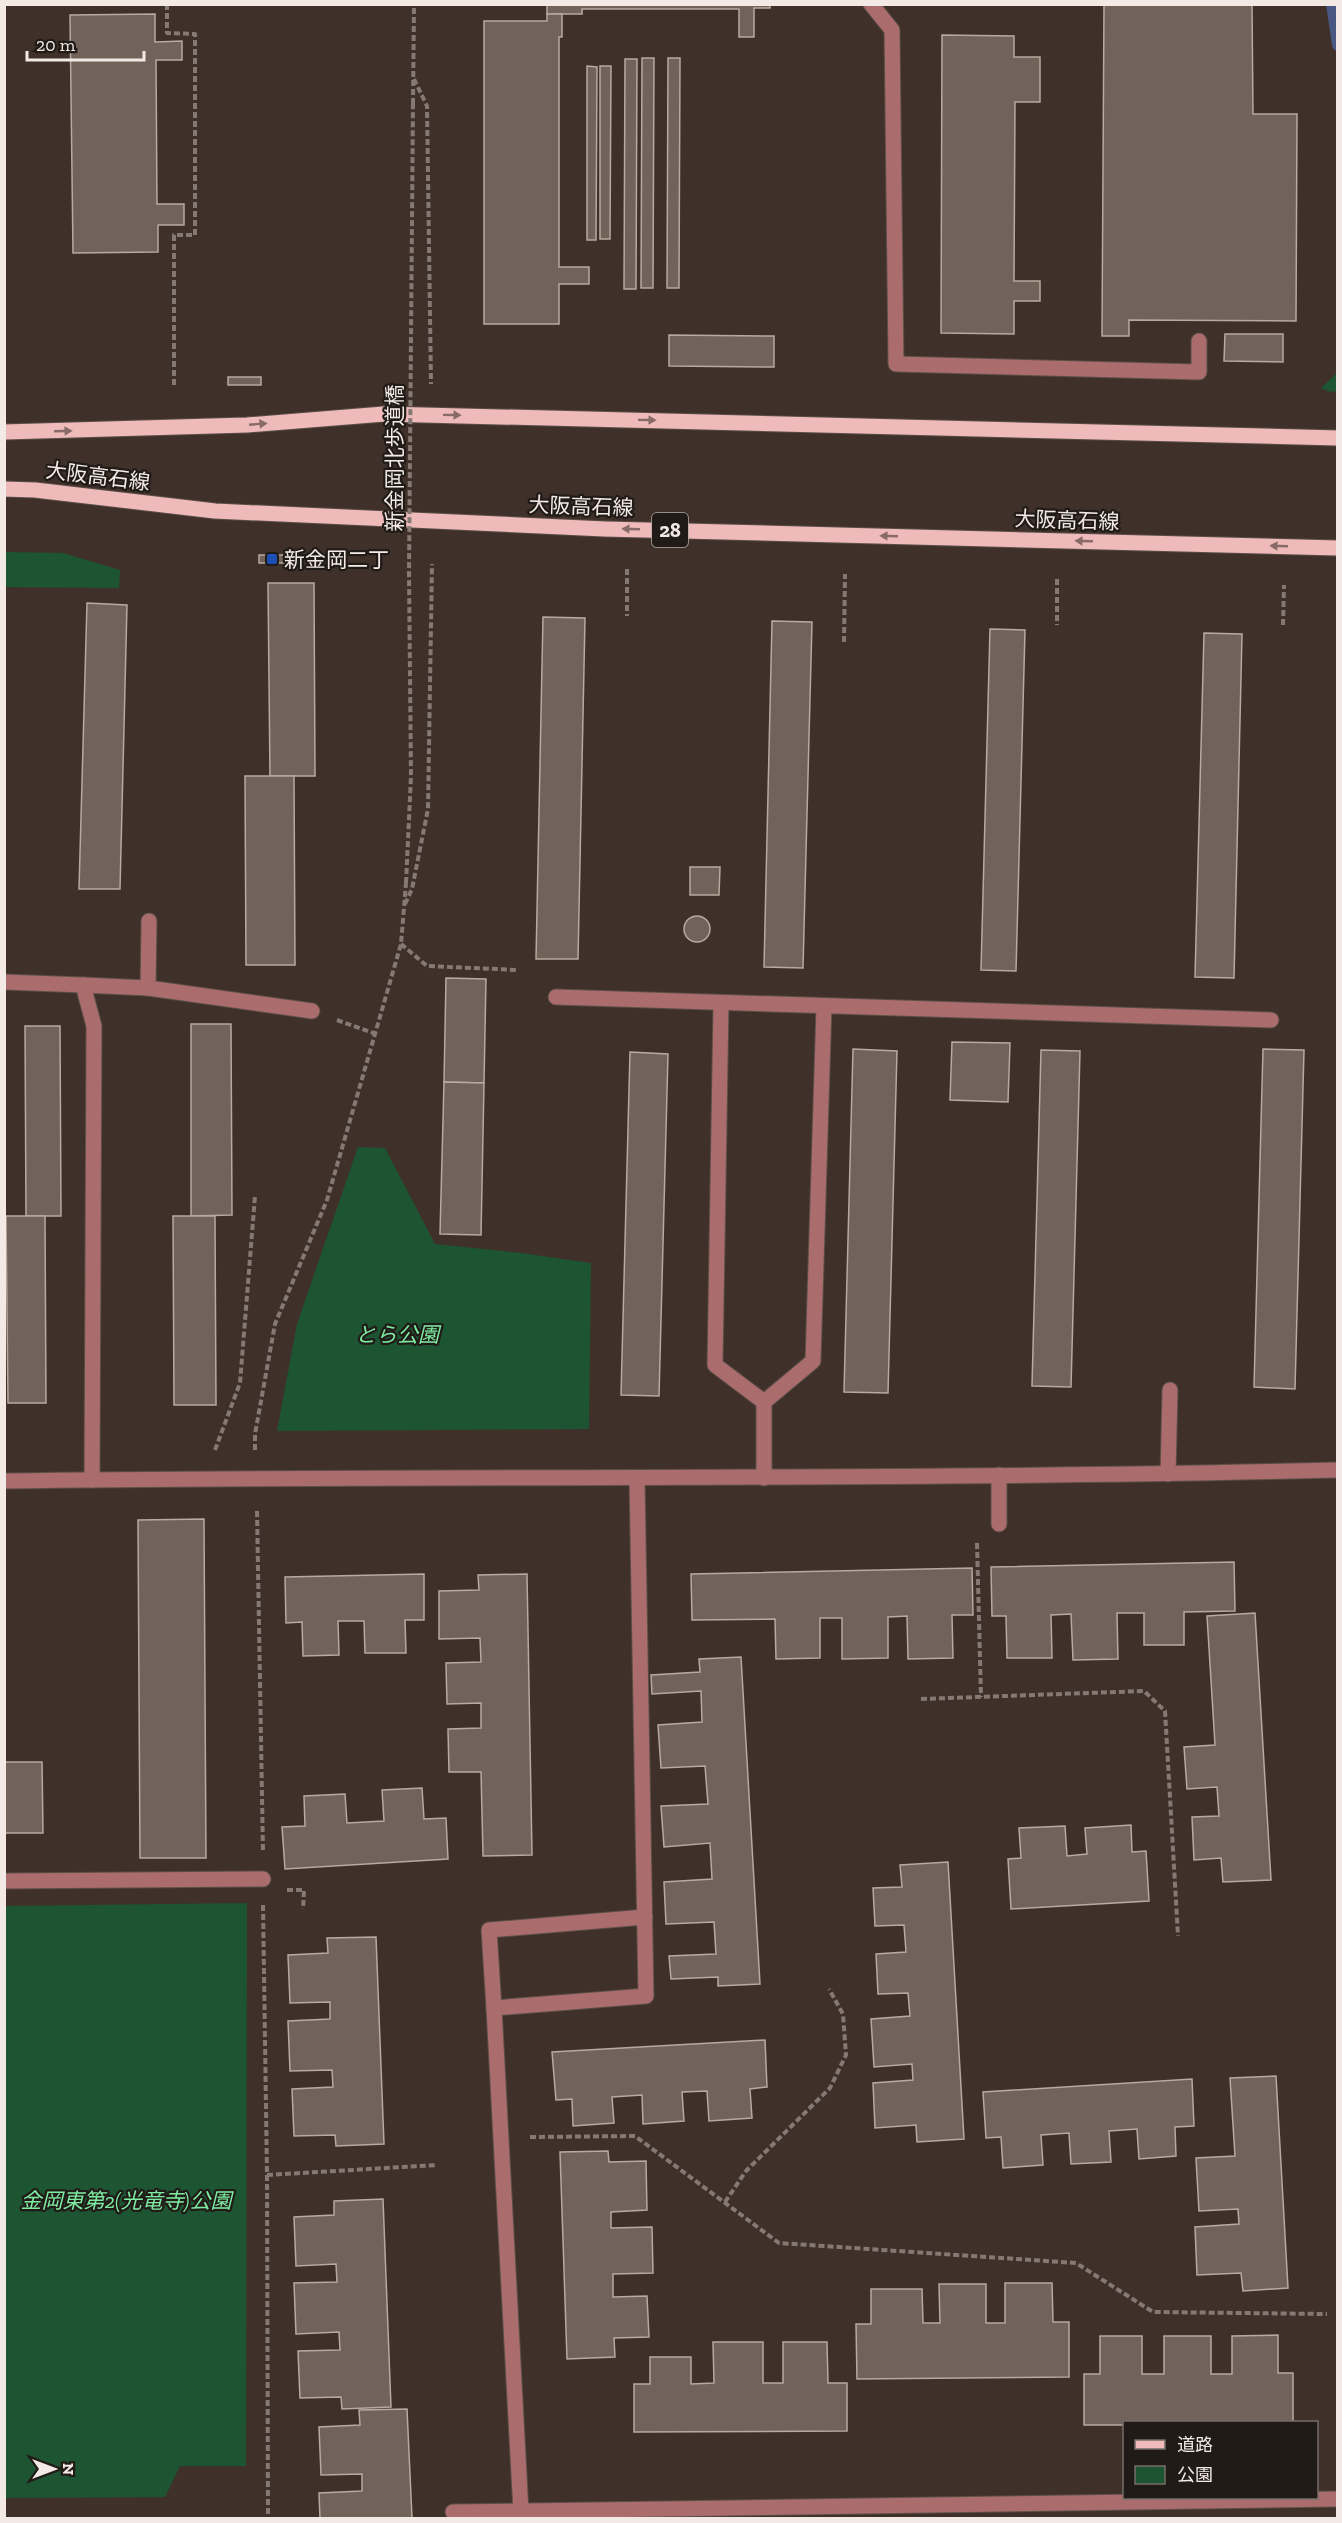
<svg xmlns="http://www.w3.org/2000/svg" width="1342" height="2523" font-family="'Zilla Slab','Noto Sans JP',serif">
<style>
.green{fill:#1d5431}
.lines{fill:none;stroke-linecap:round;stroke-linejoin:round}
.stream{stroke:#495882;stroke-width:12}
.building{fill:#71635a;stroke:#b9a99f;stroke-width:1.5}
.minor-casing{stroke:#5c4f48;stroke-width:17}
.major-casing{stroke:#5c4f48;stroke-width:17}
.path{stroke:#857973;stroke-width:4;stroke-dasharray:6 3;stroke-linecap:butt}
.minor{stroke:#aa6c6c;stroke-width:15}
.major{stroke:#efbbba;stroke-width:15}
.path-bridge{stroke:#857973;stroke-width:4;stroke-dasharray:6 3;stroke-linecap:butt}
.oneway{fill:#886b68}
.transit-dot{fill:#1a4fb4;stroke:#211b17;stroke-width:2}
.labels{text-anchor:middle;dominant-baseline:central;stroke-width:4.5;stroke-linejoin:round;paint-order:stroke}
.shield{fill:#211b17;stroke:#b4aca7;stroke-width:1.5}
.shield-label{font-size:20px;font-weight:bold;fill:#f3eae5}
.street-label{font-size:21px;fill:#f3eae5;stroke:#211b17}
.poi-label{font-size:21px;fill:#f3eae5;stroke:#211b17;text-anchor:start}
.park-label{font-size:21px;font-style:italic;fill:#7deca2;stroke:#211b17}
</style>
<rect width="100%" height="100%" fill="#3f312a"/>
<g class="green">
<path d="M1337 373V391L1330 392 1321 388Z"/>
<path d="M5 552 63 553 120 570 119 588 5 587Z"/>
<path d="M358 1147 385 1148 435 1244 521 1253 591 1263 589 1429 277 1431 297 1324Z"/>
<path d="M247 1903 246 2466H180L165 2497 5 2498V1906Z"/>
</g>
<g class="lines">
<path class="stream" d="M1332 4 1338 45"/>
</g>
<g class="building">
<path d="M547 4H770V8H754V37H739V9H582V14H547Z"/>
<path d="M1104 4H1252L1253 114H1297L1296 321 1129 320V336H1102Z"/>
<path d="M155 14V42L182 41V60H156L157 204H184V225H158V252L73 253 70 15Z"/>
<path d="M547 14H562V37H559V267H589V284H559V324H484V21H547Z"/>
<path d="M942 35 1014 36V57H1040V102H1015L1014 281H1040V301H1014V334L941 333Z"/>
<path d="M642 58H654L653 288H641Z"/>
<path d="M668 58H680L679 288H667Z"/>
<path d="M625 59H637L636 289H624Z"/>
<path d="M587 66 597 67 596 240H587Z"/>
<path d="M600 66H611L610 239H600Z"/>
<path d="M1225 334H1283V362L1224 361Z"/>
<path d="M669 335 774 336V367L669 366Z"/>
<rect x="228" y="377" width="33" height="8"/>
<rect x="259" y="555" width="33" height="8"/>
<path d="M268 583H314L315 776H270Z"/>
<path d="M87 603 127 605 120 889H79Z"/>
<path d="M543 617 585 618 578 959H536Z"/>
<path d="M772 621 812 622 803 968 764 967Z"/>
<path d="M990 629 1025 630 1016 971 981 970Z"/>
<path d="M1204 633 1242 634 1234 978 1195 977Z"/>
<path d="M245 776H294L295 965H246Z"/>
<path d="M690 867H720L719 895H690Z"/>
<circle cx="697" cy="929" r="13"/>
<path d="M446 978 486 979 484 1083 444 1082Z"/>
<path d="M191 1024H231L232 1215 191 1216Z"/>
<path d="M25 1026H60L61 1216H26Z"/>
<path d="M952 1042 1010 1043 1008 1102 950 1100Z"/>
<path d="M853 1049 897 1051 888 1393 844 1392Z"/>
<path d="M1263 1049 1304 1050 1295 1389 1254 1387Z"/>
<path d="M1041 1050 1080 1051 1071 1387 1032 1386Z"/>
<path d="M630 1052 668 1054 659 1396 621 1395Z"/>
<path d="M444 1082 484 1083 481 1235 440 1234Z"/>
<path d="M6 1216H45L46 1403H8Z"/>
<path d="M173 1216H215L216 1405H174Z"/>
<path d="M204 1519 206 1858H140L138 1520Z"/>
<path d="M1234 1562 1235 1611 1184 1612V1645H1144V1613H1117L1118 1659 1073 1660 1071 1614 1051 1615 1052 1658H1007L1006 1616H992L991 1567Z"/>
<path d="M972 1568 973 1615H952L953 1658 908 1659 907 1616 888 1617V1658L842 1659V1618H820V1658L776 1659 775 1619 692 1620 691 1574Z"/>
<path d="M424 1574V1620H405L406 1653H365L364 1621H338L339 1655 303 1656 302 1622 286 1623 285 1577Z"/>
<path d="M527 1574 532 1855 483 1856 481 1772H449L448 1729 481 1728V1703L447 1704 446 1663 481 1662 480 1638 439 1639V1591L479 1590 478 1575Z"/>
<path d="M1255 1613 1271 1880 1223 1882 1221 1858 1194 1860 1192 1817 1219 1816 1217 1787 1187 1789 1184 1747 1215 1745 1207 1616Z"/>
<path d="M741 1657 760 1984 718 1986V1977L671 1979 669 1956 716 1954 714 1922 666 1924 664 1882 712 1879 710 1843 664 1847 661 1806 708 1804 705 1766 661 1768 658 1725 702 1722 701 1691 652 1694 651 1675 700 1672 699 1659Z"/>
<path d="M4 1762H42L43 1833H4Z"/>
<path d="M422 1788 424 1819 446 1818 448 1859 285 1869 282 1827 305 1826 304 1796 345 1794 347 1823 384 1821 382 1790Z"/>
<path d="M1131 1825 1132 1852 1146 1851 1149 1901 1011 1909 1008 1859 1021 1858 1019 1828 1065 1826 1067 1856 1087 1854 1085 1828Z"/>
<path d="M948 1862 964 2139 917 2142 916 2125 875 2128 873 2083 913 2080 912 2064 874 2067 871 2019 910 2016 908 1993 878 1994 876 1954 906 1952 904 1925 875 1926 873 1888 902 1887 900 1865Z"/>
<path d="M376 1937 384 2144 336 2146 335 2135 294 2136 292 2089 333 2087 332 2070 290 2071 288 2021 330 2019V2002L290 2003 288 1955 328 1953 327 1938Z"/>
<path d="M765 2040 767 2087 750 2089 752 2118 709 2121 707 2091 682 2092 684 2121 643 2124 642 2095 612 2097 614 2123 573 2126 572 2099 556 2100 552 2052Z"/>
<path d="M1276 2076 1288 2288 1243 2291 1241 2273 1197 2275 1195 2227 1239 2224 1238 2209 1199 2211 1196 2158 1235 2156 1230 2078Z"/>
<path d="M1192 2079 1194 2126 1175 2127 1176 2156 1139 2159 1137 2129 1109 2131 1111 2162 1071 2164 1069 2133 1041 2135 1043 2165 1003 2168 1001 2137 986 2138 983 2092Z"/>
<path d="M608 2151 609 2162 646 2161 647 2210 611 2212V2228L652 2227 653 2273 613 2274V2297L647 2296 649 2337 614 2338 615 2357 567 2359 560 2152Z"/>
<path d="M383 2199 391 2407 342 2409 341 2397 300 2398 298 2351 340 2350 339 2332 296 2334 294 2283 337 2282 336 2264 296 2266 294 2217 334 2215V2201Z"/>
<path d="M1005 2283H1052L1053 2322H1069V2377L857 2379 856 2324H871V2289H922L923 2323H940L939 2284H986V2323H1005Z"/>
<path d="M1278 2335V2373H1293V2422H1124V2425H1084V2374H1100V2336H1142V2374H1164V2336H1211V2374H1232V2336Z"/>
<path d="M713 2342H763V2383H783V2342H827L828 2383H847V2431L634 2432V2384H650V2357H691V2384L714 2383Z"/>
<path d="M407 2409 412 2518H320L319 2493 362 2491V2474L321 2475 319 2427 360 2425 359 2410Z"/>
</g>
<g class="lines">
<defs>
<g id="minor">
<path d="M871 4 892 30 896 364 1199 372V341"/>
<path d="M4 982 83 985 94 1026 92 1480"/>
<path d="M83 985 148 988 312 1011"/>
<path d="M148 988 149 921"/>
<path d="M556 997 1271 1020"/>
<path d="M721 1004 715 1365 764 1402 813 1361 824 1006"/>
<path d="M764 1402V1478"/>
<path d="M1168 1474 1170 1390"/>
<path d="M999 1475V1524"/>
<path d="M4 1481C449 1475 893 1481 1338 1470"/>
<path d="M4 1881 263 1879"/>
<path d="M494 2008 489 1930 645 1917"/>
<path d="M453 2512 1338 2499"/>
<path d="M521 2512 494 2008 646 1996 637 1479"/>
</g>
<g id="major">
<path d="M4 432 247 425 384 414 1338 438"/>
<path d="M4 489 35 490 215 511 605 529 1338 548"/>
</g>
</defs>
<use href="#minor" class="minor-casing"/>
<use href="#major" class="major-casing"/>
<g class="path">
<path d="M167 4V33L195 34V235H174V388"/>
<path d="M414 79 427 106 431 384"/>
<path d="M413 104 414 4"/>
<path d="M627 569V616"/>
<path d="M1057 579V625"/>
<path d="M1283 625 1284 585"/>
<path d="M844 642 845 574"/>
<path d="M405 904 412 889 428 809 432 564"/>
<path d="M401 944 427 966 518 970"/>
<path d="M337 1020 376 1034"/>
<path d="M215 1450 240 1383 255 1196"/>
<path d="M255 1450V1434L275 1324 327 1200 401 944 406 883"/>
<path d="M257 1511 263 1852"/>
<path d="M977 1543 981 1697"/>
<path d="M921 1699 1144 1691 1165 1711 1178 1936"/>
<path d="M287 1890H304L303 1909"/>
<path d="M263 1905 267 2175 268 2518"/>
<path d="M530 2137 635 2136 779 2243 1076 2263 1153 2312 1327 2314"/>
<path d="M267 2175 437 2165"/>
<path d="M725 2202 746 2171 830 2088 846 2055 843 2014 829 1989"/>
</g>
<use href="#minor" class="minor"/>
<use href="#major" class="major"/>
<path class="path-bridge" d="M406 883 411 776 409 573 413 104"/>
</g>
<defs><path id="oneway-solid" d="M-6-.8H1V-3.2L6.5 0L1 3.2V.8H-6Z" transform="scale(1.5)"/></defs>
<g class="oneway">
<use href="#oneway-solid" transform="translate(452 415) rotate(1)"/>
<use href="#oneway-solid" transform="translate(647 420) rotate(1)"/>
<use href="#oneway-solid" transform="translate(258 424) rotate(-5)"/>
<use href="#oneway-solid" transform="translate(63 431) rotate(-2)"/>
<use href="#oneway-solid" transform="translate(631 529) rotate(-178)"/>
<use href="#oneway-solid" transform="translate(889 536) rotate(-178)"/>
<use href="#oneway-solid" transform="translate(1084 541) rotate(-178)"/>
<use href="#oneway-solid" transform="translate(1279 546) rotate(-178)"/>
</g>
<rect class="transit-dot" x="266" y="553" width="12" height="12" rx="3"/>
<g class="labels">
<rect class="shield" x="652" y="513" width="36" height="34" rx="4.5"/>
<g class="shield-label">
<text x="670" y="530">28</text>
</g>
<g class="street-label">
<text transform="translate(394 458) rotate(-90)">新金岡北歩道橋</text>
<text transform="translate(98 476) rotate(7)">大阪高石線</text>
<text transform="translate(581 506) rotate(2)">大阪高石線</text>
<text transform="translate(1067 520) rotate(2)">大阪高石線</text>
</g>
<g class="poi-label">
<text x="284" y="559">新金岡二丁</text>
</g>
<g class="park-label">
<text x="397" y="1334">とら公園</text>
<text x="126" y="2200">金岡東第2(光竜寺)公園</text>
</g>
</g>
<rect width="1342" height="2523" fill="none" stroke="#f3eae5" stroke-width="12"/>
<rect x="1123" y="2421" width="195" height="78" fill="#211b17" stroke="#756e69" stroke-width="1.5"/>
<rect x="1135" y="2440" width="30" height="9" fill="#efbbba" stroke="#756e69" stroke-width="1.5"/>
<text x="1177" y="2451" font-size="18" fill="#f3eae5">道路</text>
<rect x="1135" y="2466" width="30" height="18" fill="#1d5431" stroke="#756e69" stroke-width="1.5"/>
<text x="1177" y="2481" font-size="18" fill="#f3eae5">公園</text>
<g transform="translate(54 2469) rotate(90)" stroke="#211b17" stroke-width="4.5" paint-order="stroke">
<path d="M0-4.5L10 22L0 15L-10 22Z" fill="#f3eae5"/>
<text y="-9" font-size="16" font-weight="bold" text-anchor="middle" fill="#f3eae5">N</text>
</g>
<path d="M27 51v9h117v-9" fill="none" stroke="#f3eae5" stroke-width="3"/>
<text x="36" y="51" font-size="18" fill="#f3eae5" stroke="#211b17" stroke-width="4.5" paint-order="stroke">20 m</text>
</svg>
